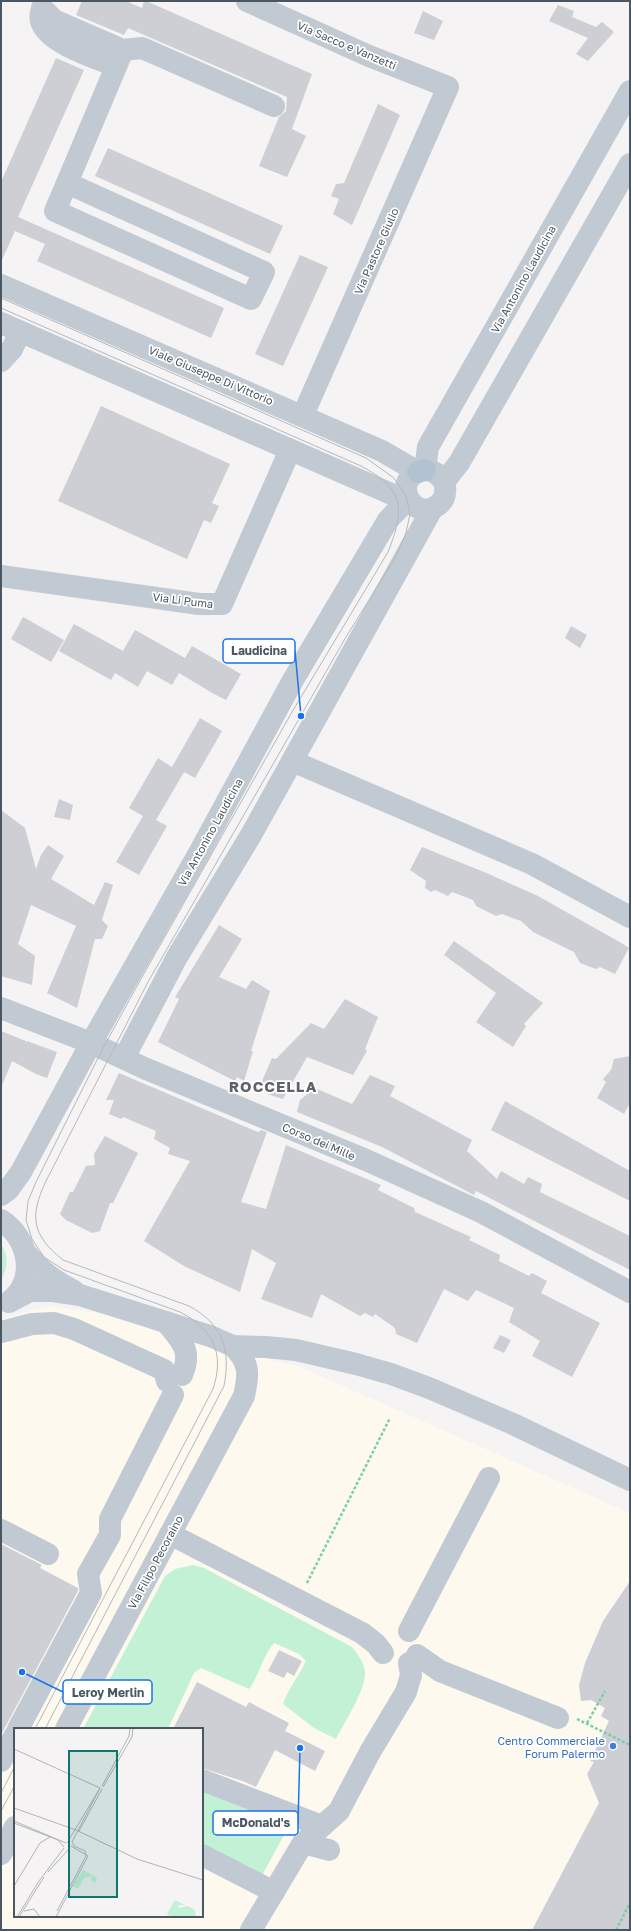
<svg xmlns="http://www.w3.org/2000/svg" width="631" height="1931" font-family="'Golos Text',sans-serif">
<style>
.commercial{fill:#fdf9ef;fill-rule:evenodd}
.green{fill:#c3f1d5}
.building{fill:#cdcfd5}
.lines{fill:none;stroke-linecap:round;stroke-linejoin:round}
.path{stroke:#7ad0a6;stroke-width:2.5;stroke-dasharray:3 2;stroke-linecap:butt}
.minor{stroke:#c1cad2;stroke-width:22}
.major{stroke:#b3c2d1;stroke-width:22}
.tram{stroke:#b5b8bd;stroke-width:1}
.shop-dot{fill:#3f7fe0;stroke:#fff;stroke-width:1.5}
.labels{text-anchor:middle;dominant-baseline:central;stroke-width:3.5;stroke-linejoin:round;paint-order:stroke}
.street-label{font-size:11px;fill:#4a5661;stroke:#fff}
.shop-label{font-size:11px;fill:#366cbe;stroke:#fff;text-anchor:end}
.district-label{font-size:15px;font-weight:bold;letter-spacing:1px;fill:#5f6368;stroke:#fff}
.inset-road{fill:none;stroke:#b1b4b9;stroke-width:1}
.view{fill:#0f766e;fill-opacity:0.15;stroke:#0f766e;stroke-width:2}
.inset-edge{fill:none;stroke:#4a5661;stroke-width:2}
.leader{fill:none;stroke:#1a73e8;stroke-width:1.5}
.callout-dot{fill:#1a73e8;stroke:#fff;stroke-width:1.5}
.callout{fill:#fff;stroke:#1a73e8;stroke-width:1.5}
.callout-label{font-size:12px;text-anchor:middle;font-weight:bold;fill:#4a5661}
</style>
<rect width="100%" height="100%" fill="#f5f3f3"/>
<path class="commercial" d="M50 1306 110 1315 186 1341 298 1366 630 1513V1930H1V1319ZM15 1729H202V1916H15Z"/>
<g class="green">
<path d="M1 1244C9 1256 8 1268 1 1280Z"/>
<path d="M193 1565 204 1568 352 1647C358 1655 365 1663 365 1674 365 1691 344 1723 336 1739L314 1728 283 1704C288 1689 299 1676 306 1661L299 1654 274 1643C262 1657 260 1674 249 1689L201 1668 194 1673 168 1729H83L165 1576 175 1569Z"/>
<path d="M202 1787 290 1824 259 1881 202 1851Z"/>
</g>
<g class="building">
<path d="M82 1H126L142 8 144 1H146L312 74 292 129 306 136 287 177 259 166 279 117 286 111 287 97 128 28 124 35 76 15Z"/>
<path d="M558 5 574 11 572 17 596 27 602 22 614 32 588 61 576 54 588 38 549 21Z"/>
<path d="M423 11 443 21 434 40 414 33Z"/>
<path d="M56 58 84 70 18 217 224 308 211 338 37 261 45 244 15 231 1 262V182Z"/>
<path d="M378 104 400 115 352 225 333 214 339 199 331 196 336 184 344 183Z"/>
<path d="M108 148 283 226 270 254 95 176Z"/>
<path d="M300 255 328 267 283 366 255 354Z"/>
<path d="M101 406 230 464 212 503 219 506 211 523 204 520 187 559 58 501Z"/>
<path d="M23 617 64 640 51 662 11 639Z"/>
<path d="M74 624 123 651 135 630 185 658 192 646 241 674 226 700 214 694 179 673 172 685 147 671 138 687 115 673 111 680 59 651Z"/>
<path d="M571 626 587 635 580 648 565 638Z"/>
<path d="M200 718 222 731 195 778 184 772 156 820 167 826 139 875 116 862 143 816 129 808 158 758 172 767Z"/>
<path d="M59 799 73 805 70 820 54 817Z"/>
<path d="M1 810 25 828 36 869 41 855 48 845 64 856 51 879 94 905 105 882 113 885 102 920 108 926 102 939H95L77 1008 47 993 76 926 31 905 18 944 35 956 32 985 1 976Z"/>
<path d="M422 847 484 872 538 896 623 944 629 948 615 974 600 967 596 969 580 963 574 952 533 932 521 921 502 914 496 916 476 906 473 900 452 892 448 896 435 890 431 892 425 888 426 881 410 870Z"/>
<path d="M219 925 242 939 219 977 246 989 252 980 270 991 251 1051H253L244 1081 237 1077 235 1081 158 1042 179 999 175 997Z"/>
<path d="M454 941 543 1003 524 1024 526 1026 513 1047 476 1022 496 993 444 955Z"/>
<path d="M345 999 378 1017 365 1049 367 1051 353 1075 307 1057 283 1099 270 1095 259 1088 272 1058 276 1059 311 1023 324 1029Z"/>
<path d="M1 1031 26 1041V1044L27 1041 57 1052 47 1078 36 1074 12 1061 1 1088Z"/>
<path d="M630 1056V1103L624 1114 597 1098 606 1082 603 1079 611 1070 614 1059Z"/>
<path d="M119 1073 258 1132 261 1130 267 1132 241 1202 266 1209 286 1145 381 1185 378 1190 414 1208 415 1212 471 1237 469 1240 500 1255 499 1261 529 1276 532 1273 547 1281 541 1293 600 1323 572 1377 532 1356 540 1341 509 1322 514 1308 476 1290 468 1301 444 1289 417 1343 396 1334 395 1328 375 1314 373 1317 365 1313 360 1316 321 1294 312 1318 261 1299 276 1263 252 1249 240 1292 184 1266 144 1241 190 1161 168 1154 170 1148 154 1139 156 1131 123 1117 121 1119 109 1114 114 1100H106Z"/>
<path d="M370 1075 395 1086 390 1096 472 1140 467 1151 497 1179 501 1171 524 1184 528 1177 542 1184 540 1192 630 1236V1270L476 1191 474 1195 382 1147 297 1112 300 1100 315 1088 352 1104Z"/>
<path d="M505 1101 630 1171V1201L491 1130Z"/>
<path d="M105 1136 138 1153 113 1203H110L100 1231 92 1233 66 1220 60 1214 70 1192H73L86 1166 95 1165 94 1154Z"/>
<path d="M500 1335 511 1340 504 1353 493 1348Z"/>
<path d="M1 1544 42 1565 40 1568 78 1588V1591L1 1735Z"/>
<path d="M630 1581V1930H532L599 1803 587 1774 594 1762 590 1761 609 1721 601 1716 605 1708 591 1700 581 1701 579 1685 585 1663 603 1621Z"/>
<path d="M279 1650 302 1661 294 1676 287 1672 284 1678 268 1671Z"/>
<path d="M197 1682 246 1707 249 1702 289 1723 285 1731 325 1751 315 1771 275 1750 256 1787 245 1782 202 1768V1729H173Z"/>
</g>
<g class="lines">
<g class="path">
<path d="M307 1583 390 1418"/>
<path d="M577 1719 630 1745"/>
<path d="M587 1723 605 1691"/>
<path d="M616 1930 630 1903"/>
</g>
<g class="minor">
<path d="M247 1 369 56 448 87 303 415"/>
<path d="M42 8 54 20 123 50 142 48 274 106"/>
<path d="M42 9C41 12 40 18 41 21 47 43 96 58 116 66"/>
<path d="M67 183 264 272 251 299 55 211Z"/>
<path d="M67 183 123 50"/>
<path d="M1 285 382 451 418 472C391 484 415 523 438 505 442 502 445 498 445 492 447 480 436 470 425 470L428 447 630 91"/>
<path d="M1 323 396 496H406"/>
<path d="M1 361 12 349 20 332"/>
<path d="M444 482 459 463 630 164"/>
<path d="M1 576 199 604H222L290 450"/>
<path d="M292 761 532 864 630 917"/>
<path d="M1 1008 91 1043 144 1068 366 1160 481 1212 630 1292"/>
<path d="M124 1058 177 957 251 835 432 509"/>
<path d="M1 1195 8 1190 21 1172 91 1043 199 853 293 680 388 520 408 499"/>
<path d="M1 1220C29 1238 38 1280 9 1302"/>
<path d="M26 1253C41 1271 53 1280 74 1291"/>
<path d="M11 1301 30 1291H53L80 1295 210 1336 233 1346 266 1347 296 1350 356 1364 391 1374 429 1388 513 1424 630 1480"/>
<path d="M166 1322C181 1341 193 1350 182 1375"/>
<path d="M1 1332 32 1324 54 1323 74 1329 164 1370 167 1381"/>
<path d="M1 1530 48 1554"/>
<path d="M170 1534 362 1633 376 1644 383 1653"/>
<path d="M409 1631 489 1478"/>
<path d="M417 1655 440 1671 558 1718"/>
<path d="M18 1729 91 1593 88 1574 110 1535V1519L173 1395"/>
<path d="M66 1729 244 1396C249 1374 250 1363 233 1346"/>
<path d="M1 1761 15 1735"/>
<path d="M202 1780 322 1826"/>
<path d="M303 1843 329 1850"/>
<path d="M1 1854 15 1827"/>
<path d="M202 1855 274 1892"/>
<path d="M251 1930 303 1843 339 1811 370 1752 406 1692 411 1675 409 1663"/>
</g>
<path class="major" d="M418 472 425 470"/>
<g class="tram">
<path d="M1 298 366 458 394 478 406 496 410 514 406 533 395 558 346 637 148 982 46 1181C29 1217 32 1235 63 1260L189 1306C223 1324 231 1350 224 1386L45 1729"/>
<path d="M1 308 361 466C405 489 405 509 388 552L292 712 142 977 103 1048 36 1182 28 1201 26 1220 32 1239 44 1257 64 1270 180 1312C213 1329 225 1353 213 1389L35 1729"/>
<path d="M1 1793 15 1766"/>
<path d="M1 1811 15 1785"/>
</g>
</g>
<circle class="shop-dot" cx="613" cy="1746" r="4"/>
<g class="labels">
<g class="street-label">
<text transform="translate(347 45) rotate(23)">Via Sacco e Vanzetti</text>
<text transform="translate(376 251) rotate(-66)">Via Pastore Giulio</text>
<text transform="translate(523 279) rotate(-61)">Via Antonino Laudicina</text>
<text transform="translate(211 375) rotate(23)">Viale Giuseppe Di Vittorio</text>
<text transform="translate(183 600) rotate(7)">Via Li Puma</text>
<text transform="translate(210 832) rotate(-61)">Via Antonino Laudicina</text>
<text transform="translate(319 1141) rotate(23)">Corso dei Mille</text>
<text transform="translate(155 1562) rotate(-62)">Via Filipo Pecoraino</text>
</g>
<g class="shop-label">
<text x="605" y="1740">Centro Commerciale<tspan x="605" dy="13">Forum Palermo</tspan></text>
</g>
<g class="district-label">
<text x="273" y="1086">ROCCELLA</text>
</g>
</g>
<g transform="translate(14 1728)">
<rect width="189" height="189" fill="#f5f3f3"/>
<path d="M69 142 83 150 81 155 77 152 78 148 70 150 64 161 59 158ZM161 172 171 177H165L164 180 174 178 181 182 182 189 156 188 153 186Z" fill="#c3f1d5"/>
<path class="inset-road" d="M0 21 86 60 58 114 60 118 71 123 72 128 43 183M88 58 115 8 116 0M89 59 118 9 119 0M0 80 62 102 123 131 189 152M0 93 52 115M0 95 44 112 50 119M65 103 88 61M53 115 86 60M34 144 54 122M0 158 26 115 36 109M10 183 20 181 26 189M3 189 25 153 50 120M5 189 30 149M18 189H31M42 189 74 128 57 118"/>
<path class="view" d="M55 23H103V169H55Z"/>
<rect width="189" height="189" class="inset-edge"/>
</g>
<path class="leader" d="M301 716L295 651M22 1672L63 1692M300 1748L298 1823"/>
<g class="callout-dot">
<circle cx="301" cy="716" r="4"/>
<circle cx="22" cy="1672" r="4"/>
<circle cx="300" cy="1748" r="4"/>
</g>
<g class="callout">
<rect x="223" y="639" width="72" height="24" rx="4"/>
<rect x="63" y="1680" width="89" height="24" rx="4"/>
<rect x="213" y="1811" width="85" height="24" rx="4"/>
</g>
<g class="callout-label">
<text x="259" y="655">Laudicina</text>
<text x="108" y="1697">Leroy Merlin</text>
<text x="256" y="1827">McDonald's</text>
</g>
<rect width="631" height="1931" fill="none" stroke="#4a5661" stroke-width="4"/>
</svg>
